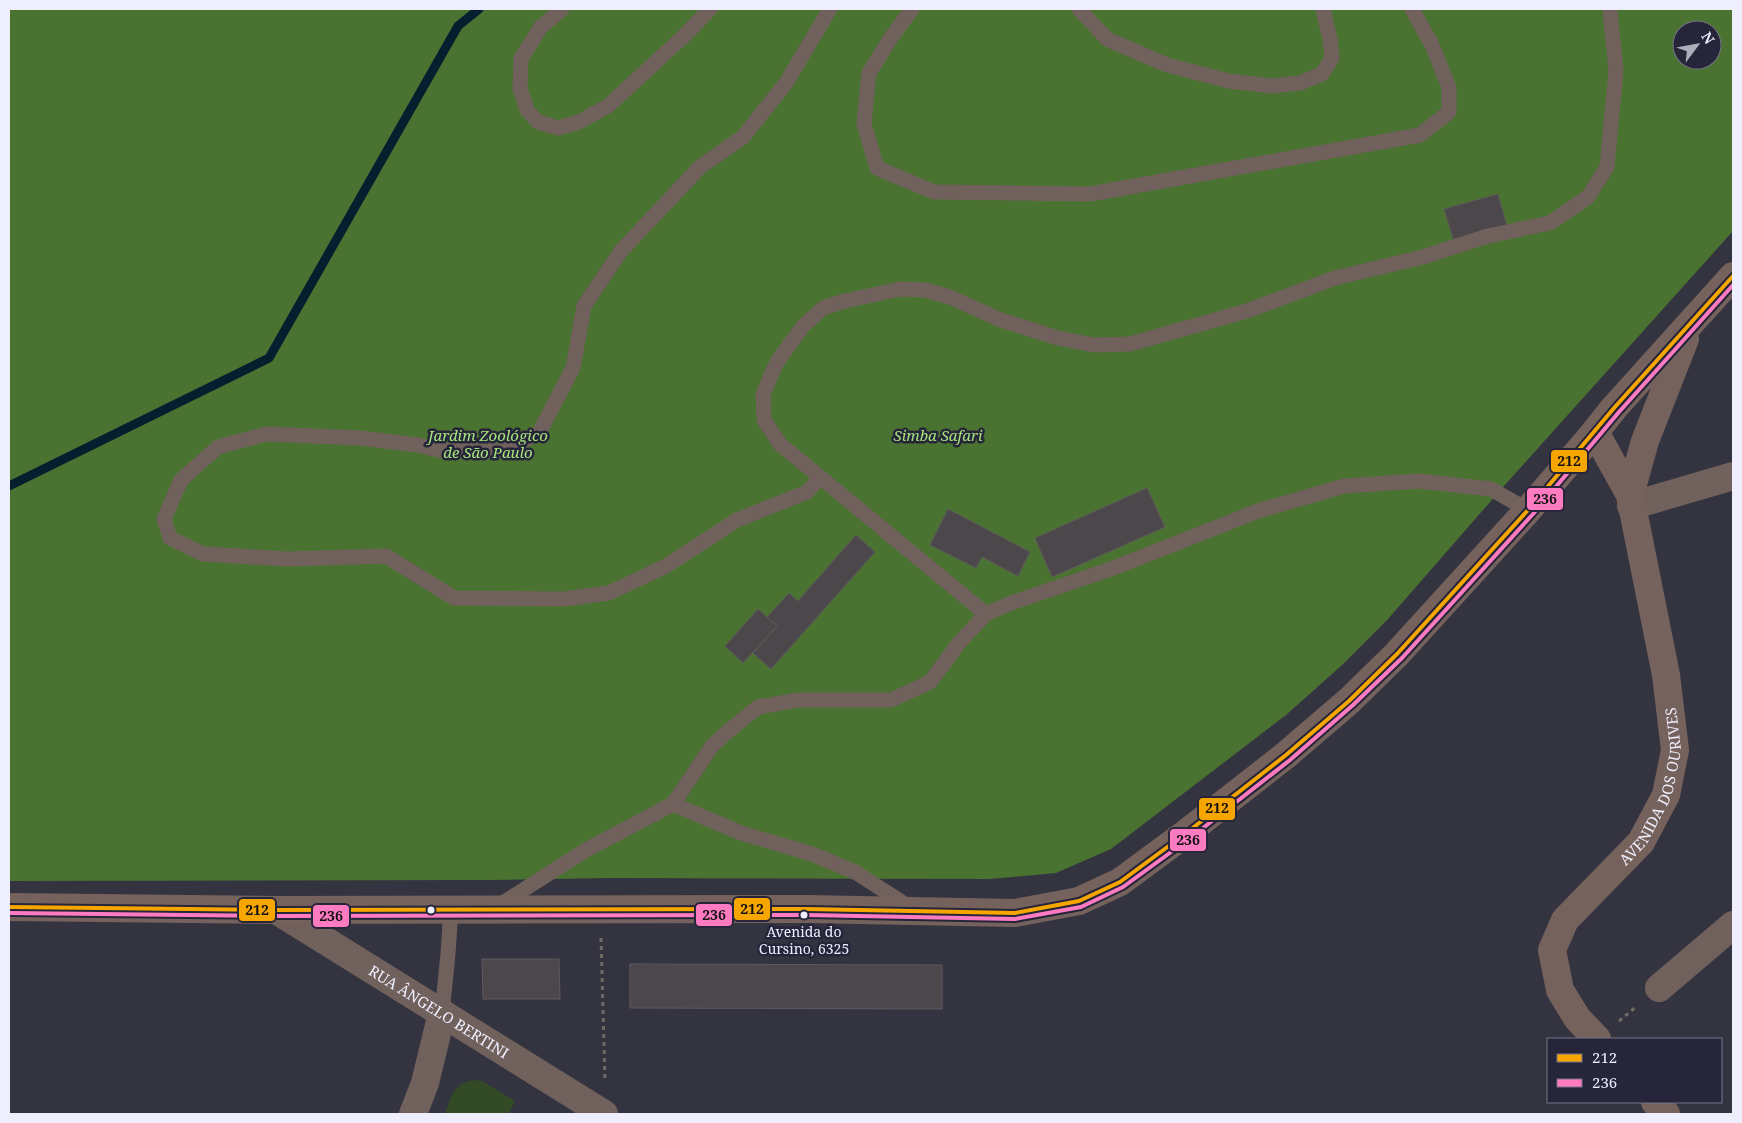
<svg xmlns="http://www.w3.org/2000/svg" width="1742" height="1123" font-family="'Noto Serif',serif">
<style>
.green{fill:#334a26}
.forest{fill:#4a7230;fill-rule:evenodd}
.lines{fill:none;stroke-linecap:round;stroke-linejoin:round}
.stream{stroke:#051f2f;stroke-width:9}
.building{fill:#4c474b;stroke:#5e595d}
.path{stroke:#716868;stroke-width:3;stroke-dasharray:4 4;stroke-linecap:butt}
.service{stroke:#71615d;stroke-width:15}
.minor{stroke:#71615d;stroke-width:28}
.secondary{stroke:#76625c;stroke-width:28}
.bus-1-casing{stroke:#26253a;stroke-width:8}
.bus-2-casing{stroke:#26253a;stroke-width:8}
.bus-1{stroke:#f7a600;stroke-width:4}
.bus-2{stroke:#fe7ac1;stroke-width:4}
.bus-dot{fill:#eeeefd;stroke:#26253a;stroke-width:2}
.labels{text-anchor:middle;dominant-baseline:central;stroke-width:5;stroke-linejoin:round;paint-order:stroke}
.bus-label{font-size:14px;fill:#eeeefd;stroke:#26253a}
.park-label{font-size:15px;font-style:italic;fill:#a5e47c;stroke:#26253a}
.street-label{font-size:15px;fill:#eeeefd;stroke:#26253a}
.line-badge{stroke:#26253a;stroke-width:2}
.pale-badge-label{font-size:14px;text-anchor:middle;font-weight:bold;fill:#111}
</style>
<rect width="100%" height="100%" fill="#343440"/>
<path class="green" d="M473 1080 482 1081 515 1101 509 1114H445C452 1095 452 1085 473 1080Z"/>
<path class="forest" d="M9 9H1733V231L1504 486 1388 619 1341 666 1286 715 1111 849 1056 873 990 879 610 878 492 880 9 881ZM1682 30H1712V60H1682Z"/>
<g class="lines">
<path class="stream" d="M9 486 269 358 458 26 479 9"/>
</g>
<g class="building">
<path d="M1498 194 1507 226 1454 242 1444 209Z"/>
<path d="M1147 488 1165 527 1052 577 1035 538Z"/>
<path d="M948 509 1030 552 1018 576 982 557 976 568 930 545Z"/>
<path d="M856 535 875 552 771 669 753 653 777 626 767 617 789 593 798 601Z"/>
<path d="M758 609 777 626 743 663 725 646Z"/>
<path d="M482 959H559L560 999H483Z"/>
<path d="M630 964 942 965V1009L630 1008Z"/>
</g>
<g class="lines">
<g class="path">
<path d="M601 938 605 1082"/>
<path d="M1619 1021 1637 1006"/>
</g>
<g class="service">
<path d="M562 9 540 28 521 59 520 88 527 110 538 122 558 128 579 122 608 106 685 35 710 9"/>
<path d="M912 9 890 39 869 73 864 124 877 168 934 192 1090 194 1420 135 1449 112V87L1432 45 1412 9"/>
<path d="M1079 9 1107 39 1167 65 1229 81 1272 86 1300 83 1322 74 1332 58 1330 39 1323 9"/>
<path d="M820 478 807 492 737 520 666 566 609 593 564 599 454 598 386 556 288 559 203 554 170 538 164 519 181 480 218 447 266 434 360 438 418 445 438 450 503 451 539 433 573 368 584 306 621 251 700 167 743 137 786 83 830 9"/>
<path d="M986 614 780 444 764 420 763 394 777 362 803 326 823 308 845 301 900 289 925 290 950 297 998 319 1058 338 1094 345 1130 344 1247 311 1335 278 1423 257 1488 236 1550 223 1588 197 1607 167 1616 71 1610 9"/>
<path d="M673 804 741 833 812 854 855 872 911 908"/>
<path d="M498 906 586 850 673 804 712 746 726 733 758 707 798 700H891L930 682 959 643 986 614 1011 603 1111 569 1258 511 1344 486 1419 481 1491 489 1528 510"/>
<path d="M442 1013 448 954 451 909"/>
</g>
<g class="minor">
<path d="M1631 506 1733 476"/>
<path id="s1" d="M276 910 604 1114"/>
<path d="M1659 988 1733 925"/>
<path d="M413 1114 425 1083 442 1013"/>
</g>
<g class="secondary">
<path d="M1595 432 1630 495"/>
<path d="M9 907 276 910 807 909 1015 913 1079 901 1120 882 1185 834 1286 755 1349 701 1397 654 1528 510 1595 432 1614 408 1733 276"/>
<path id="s2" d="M1597 1039 1577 1018 1560 990 1552 950 1565 920 1641 842 1666 795 1675 750 1666 675 1630 495 1645 441 1685 339"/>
<path d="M1655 1102 1666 1114"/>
</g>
<defs>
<path id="bus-1" d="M9 907 276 910 807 909 1015 913 1079 901 1120 882 1185 834 1286 755 1349 701 1397 654 1528 510 1614 408 1733 276"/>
<path id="bus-2" d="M9 913 276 916 807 915 1015 919 1081 907 1123 887 1189 839 1290 760 1353 705 1402 658 1533 514 1619 412 1733 285"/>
</defs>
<use href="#bus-1" class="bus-1-casing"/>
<use href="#bus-2" class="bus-2-casing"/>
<use href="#bus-1" class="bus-1"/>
<use href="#bus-2" class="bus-2"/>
</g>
<g class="bus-dot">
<circle cx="431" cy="910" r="4.5"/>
<circle cx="804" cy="915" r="4.5"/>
</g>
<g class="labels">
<g class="bus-label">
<text x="804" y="931">Avenida do<tspan x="804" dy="17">Cursino, 6325</tspan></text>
</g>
<g class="park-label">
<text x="488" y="435">Jardim Zoológico<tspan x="488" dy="17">de São Paulo</tspan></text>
<text x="938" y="435">Simba Safari</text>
</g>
<g class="street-label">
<text stroke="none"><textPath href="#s2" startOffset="301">AVENIDA DOS OURIVES</textPath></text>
<text stroke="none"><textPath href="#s1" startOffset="192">RUA ÂNGELO BERTINI</textPath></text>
</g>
</g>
<g class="line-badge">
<rect x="1550" y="449" width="38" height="24" rx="5" fill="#f7a600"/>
<rect x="1526" y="487" width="38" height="24" rx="5" fill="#fe7ac1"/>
<rect x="1198" y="797" width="38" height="24" rx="5" fill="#f7a600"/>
<rect x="1169" y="828" width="38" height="24" rx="5" fill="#fe7ac1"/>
<rect x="733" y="897" width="38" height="24" rx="5" fill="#f7a600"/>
<rect x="238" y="898" width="38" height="24" rx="5" fill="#f7a600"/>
<rect x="695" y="903" width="38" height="24" rx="5" fill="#fe7ac1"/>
<rect x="312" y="904" width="38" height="24" rx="5" fill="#fe7ac1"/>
</g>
<g class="pale-badge-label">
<text x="1569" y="466">212</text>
<text x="1545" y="504">236</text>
<text x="1217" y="813">212</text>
<text x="1188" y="845">236</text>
<text x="752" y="914">212</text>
<text x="257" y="915">212</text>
<text x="714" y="920">236</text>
<text x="331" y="921">236</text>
</g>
<rect width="1742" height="1123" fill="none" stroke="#eeeefd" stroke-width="20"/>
<rect x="1547" y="1038" width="175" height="65" fill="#26253a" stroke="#767588"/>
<rect x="1557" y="1054" width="25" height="8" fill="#f7a600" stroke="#767588"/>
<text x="1592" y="1063" font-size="15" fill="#eeeefd">212</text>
<rect x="1557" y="1079" width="25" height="8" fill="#fe7ac1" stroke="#767588"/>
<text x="1592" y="1088" font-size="15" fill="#eeeefd">236</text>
<g transform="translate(1697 45) rotate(58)"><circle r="24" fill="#26253a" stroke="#767588"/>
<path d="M0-4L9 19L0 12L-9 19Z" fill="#adadbb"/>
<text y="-8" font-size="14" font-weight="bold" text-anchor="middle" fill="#eeeefd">N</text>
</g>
</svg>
